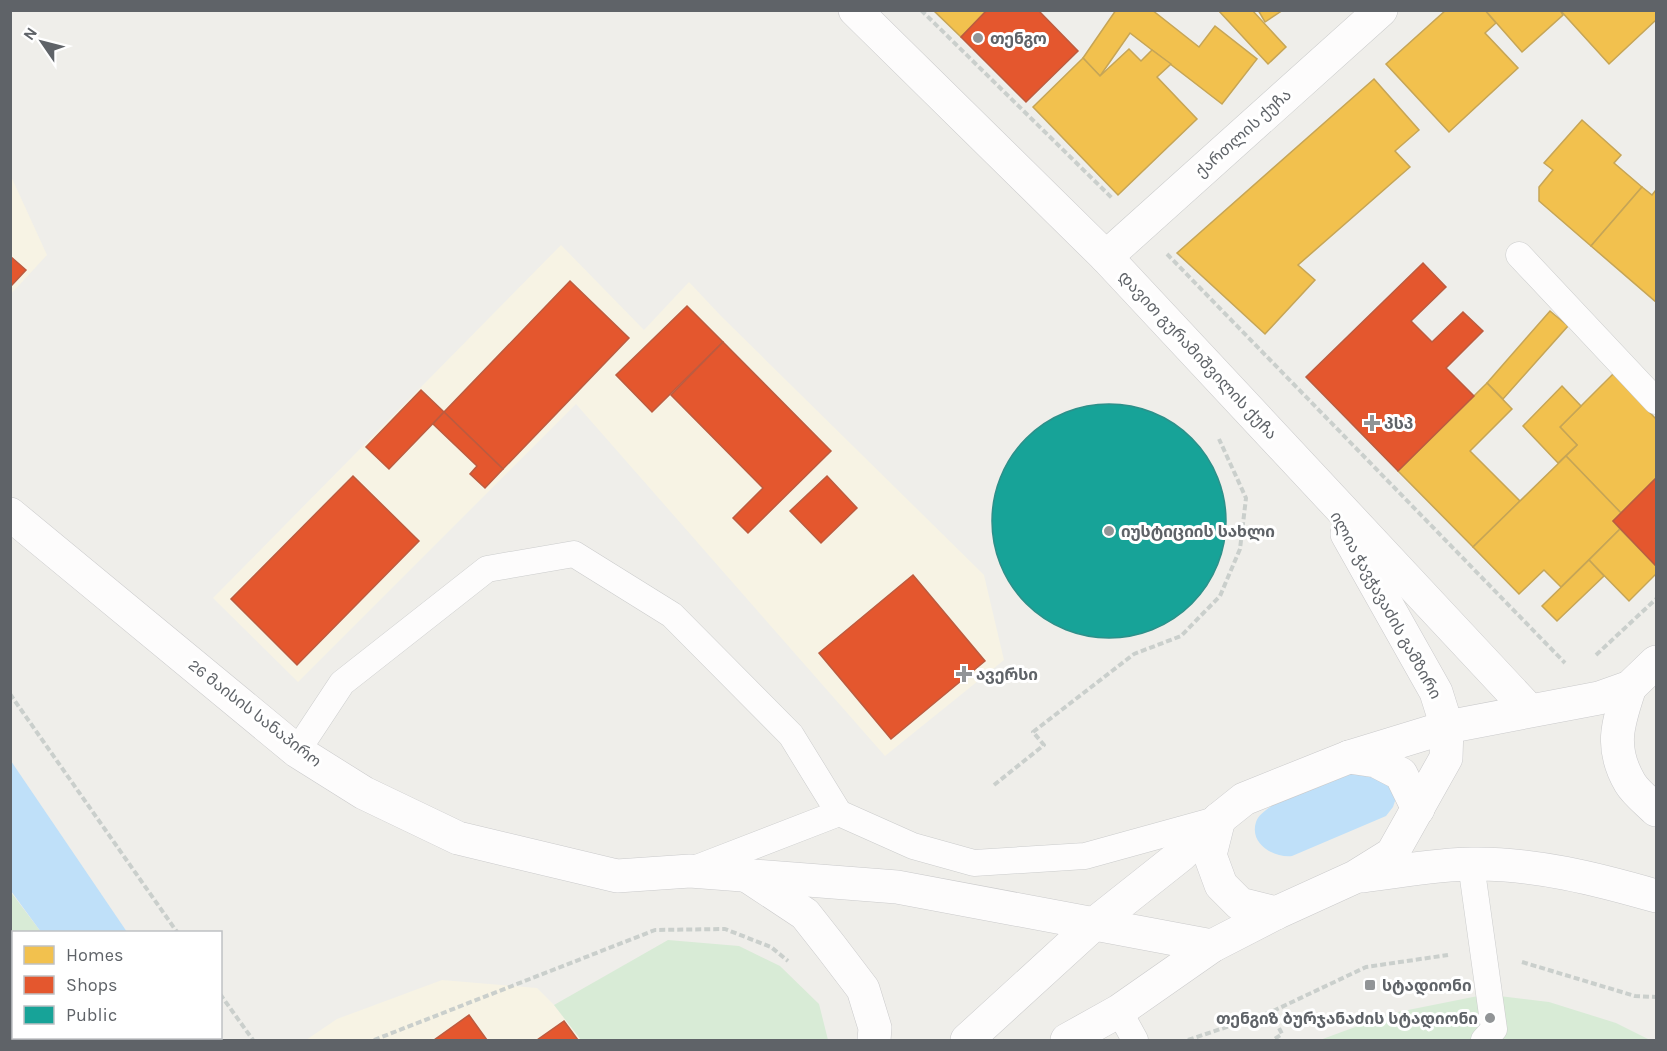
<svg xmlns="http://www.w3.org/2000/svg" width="1667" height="1051" font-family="Karla,'Noto Sans Georgian',sans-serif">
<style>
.commercial{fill:#f7f3e4}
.green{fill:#d8ebd6}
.water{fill:#bfe0f9}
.homes{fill:#f2c14e;stroke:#c6a556;stroke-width:1.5}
.shops{fill:#e4572e;stroke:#bc5b3f;stroke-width:1.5}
.public{fill:#17a398;stroke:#2d908a;stroke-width:1.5}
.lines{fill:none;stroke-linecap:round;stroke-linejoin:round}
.river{stroke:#bfe0f9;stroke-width:81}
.lane-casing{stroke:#cbcccc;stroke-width:27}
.street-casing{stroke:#cbcccc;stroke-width:34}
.secondary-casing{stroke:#cacacb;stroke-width:34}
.path{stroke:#cacfcc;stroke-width:4;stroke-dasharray:6 3;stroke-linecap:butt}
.lane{stroke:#fdfcfc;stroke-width:26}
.street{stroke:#fdfcfc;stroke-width:33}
.secondary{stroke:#fdfcfc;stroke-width:33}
.poi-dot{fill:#919496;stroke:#fff;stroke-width:2}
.labels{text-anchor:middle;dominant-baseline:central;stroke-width:6;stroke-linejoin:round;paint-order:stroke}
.poi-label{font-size:16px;font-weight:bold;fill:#5f6368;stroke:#fff;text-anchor:start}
.street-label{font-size:16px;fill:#5f6368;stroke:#fff}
</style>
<rect width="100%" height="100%" fill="#efeeea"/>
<g class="commercial">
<path d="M10 174 47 255 11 294H10Z"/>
<path d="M561 245 644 330 689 282 721 316 984 575 1004 660 885 756 576 404 298 682 213 598Z"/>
<path d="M442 980 537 988 554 1005 581 1040H306L337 1019Z"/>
</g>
<g class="green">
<path d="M10 891 41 932H14L13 1016 10 1013Z"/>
<path d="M668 940 739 946 780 966 819 1004 828 1040H581L554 1005Z"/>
<path d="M1491 995 1549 1002 1616 1023 1650 1040H1320L1393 1013 1478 996Z"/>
</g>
<g class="water">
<path d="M10 761H11L127 932H41L11 891Z"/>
<path d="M1366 768 1380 769 1396 798 1393 807 1386 816 1292 856C1274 858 1249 844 1256 822 1258 815 1267 809 1273 805Z"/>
</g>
<g class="homes">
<path d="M933 10H987L961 37Z"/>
<path d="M1116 10H1152L1199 47 1215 26 1257 59 1222 104 1130 33 1100 76 1083 58Z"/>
<path d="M1218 10H1252L1286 47 1268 64Z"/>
<path d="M1258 10H1283L1265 22Z"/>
<path d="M1446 10H1485L1496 23 1485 33 1518 68 1449 132 1386 64Z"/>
<path d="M1485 10H1560L1563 15 1522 52Z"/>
<path d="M1560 10H1656V20L1609 64Z"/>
<path d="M1129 49 1141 61 1152 50 1171 64 1157 77 1197 119 1118 195 1033 107 1083 58 1100 76Z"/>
<path d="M1374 79 1419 130 1395 151 1410 167 1298 265 1315 280 1265 334 1177 253Z"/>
<path d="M1582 120 1621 155 1614 163 1642 187 1591 246 1539 201V187L1553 170 1544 163Z"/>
<path d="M1642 187 1652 195 1656 190V302L1591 246Z"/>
<path d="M1550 311 1568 326 1503 399 1487 383Z"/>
<path d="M1613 374 1656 419V478L1621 513 1566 456 1577 445 1560 427Z"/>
<path d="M1487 383 1512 409 1470 451 1520 501 1473 547 1398 471Z"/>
<path d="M1562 386 1581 406 1560 427 1577 445 1558 463 1523 426Z"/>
<path d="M1566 456 1621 513 1613 521 1620 529 1561 587 1544 570 1519 594 1473 547Z"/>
<path d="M1620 529 1656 566V574L1629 601 1589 560Z"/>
<path d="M1589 560 1604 576 1557 621 1542 606Z"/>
</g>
<g class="shops">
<path d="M987 10H1038L1078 51 1026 102 961 37Z"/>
<path d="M10 256 26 270 10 287Z"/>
<path d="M1423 263 1446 287 1411 321 1432 342 1463 312 1483 331 1446 368 1474 396 1398 471 1306 377Z"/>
<path d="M570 281 629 338 503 469 444 412Z"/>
<path d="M687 306 723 342 652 412 616 375Z"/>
<path d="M723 342 831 451 748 533 733 518 763 488 671 395Z"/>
<path d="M421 390 444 412 389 469 366 447Z"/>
<path d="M444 412 503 469 485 488 470 474 477 466 433 424Z"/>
<path d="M353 476 419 541 297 665 231 599Z"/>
<path d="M827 476 857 508 821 543 790 511Z"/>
<path d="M1656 478V563L1655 565 1613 521Z"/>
<path d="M913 575 985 661 891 739 819 653Z"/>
<path d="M469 1015 487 1040H434Z"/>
<path d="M564 1021 578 1040H537Z"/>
</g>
<circle class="public" cx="1109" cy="521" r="117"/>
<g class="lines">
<g class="river">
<path d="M10 976 14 981"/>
<path d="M46 1038 48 1040"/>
</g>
<defs>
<g id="lane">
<path d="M1519 255 1656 401"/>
<path d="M297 751 342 683 487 569 574 554 672 615 791 735 839 813 913 846 974 863 1085 856 1219 819"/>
<path d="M1471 864 1494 1029 1484 1040"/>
<path d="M694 869 839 813"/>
<path d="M1119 1011 1135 1040"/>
</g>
<path id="street" d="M1106 257 1381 10"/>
<g id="secondary">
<path d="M855 10 1106 257 1529 710"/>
<path d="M10 514 297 751 364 793 458 838 617 876 690 871 897 887 1212 946"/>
<path d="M1630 687C1618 723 1609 747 1630 783 1636 793 1648 802 1656 810"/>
<path d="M1349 757 1376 761 1401 774 1418 809"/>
<path d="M1219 819 1210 855 1221 885 1240 904 1276 913"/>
<path d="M1362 876C1397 872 1438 864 1472 864 1534 863 1597 879 1656 896"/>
<path d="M749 877 805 914 831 947 863 989 875 1028 874 1040"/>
<path d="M967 1040 1094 924 1181 855 1219 819 1244 799 1349 757 1447 727 1599 698 1630 687 1656 662"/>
<path d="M1067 1040 1119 1011 1212 946 1276 913 1355 877 1392 854 1446 758 1447 727 1436 692 1347 534"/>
</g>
</defs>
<use href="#lane" class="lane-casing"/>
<use href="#street" class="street-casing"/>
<use href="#secondary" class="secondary-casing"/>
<g class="path">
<path d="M921 10 1113 199"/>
<path d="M1167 254 1565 663"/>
<path d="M1596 655 1656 599"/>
<path d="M10 694 177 932"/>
<path d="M994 785 1044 745 1033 732 1134 654 1181 636 1220 596 1240 549 1246 498 1219 439"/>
<path d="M1522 962 1635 996 1656 997"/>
<path d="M220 994 253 1040"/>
<path d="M1271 1012 1282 1034 1273 1040"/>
<path d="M374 1040 655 930 725 929 771 947 788 961"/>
<path d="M1188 1040 1271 1012 1366 967 1448 955"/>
</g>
<use href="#lane" class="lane"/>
<use href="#street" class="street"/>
<use href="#secondary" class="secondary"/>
</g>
<g class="poi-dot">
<circle cx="978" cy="38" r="6"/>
<path d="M1369 414h6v6h6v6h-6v6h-6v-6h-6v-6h6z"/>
<circle cx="1109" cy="531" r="6"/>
<path d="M961 665h6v6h6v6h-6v6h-6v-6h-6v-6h6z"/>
<rect x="1364" y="979" width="12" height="12" rx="3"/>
<circle cx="1490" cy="1018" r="6"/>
</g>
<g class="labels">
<g class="poi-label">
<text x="990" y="38">თენგო</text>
<text x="1384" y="423">პსპ</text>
<text x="1121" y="531">იუსტიციის სახლი</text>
<text x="976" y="674">ავერსი</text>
<text x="1382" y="985">სტადიონი</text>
<text x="1478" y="1018" text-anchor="end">თენგიზ ბურჯანაძის სტადიონი</text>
</g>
<g class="street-label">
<text transform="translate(1243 133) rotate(-42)">ქართლის ქუჩა</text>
<text transform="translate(1198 355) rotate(47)">დავით გურამიშვილის ქუჩა</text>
<text transform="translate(1386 605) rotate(61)">ილია ჭავჭავაძის გამზირი</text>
<text transform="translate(255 713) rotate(38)">26 მაისის სანაპირო</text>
</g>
</g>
<rect width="1667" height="1051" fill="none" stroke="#5f6368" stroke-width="24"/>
<rect x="12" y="931" width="210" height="108" fill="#ffffff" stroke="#bfc1c3" stroke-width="1.5"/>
<rect x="24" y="946" width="30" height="18" fill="#f2c14e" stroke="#bfc1c3" stroke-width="1.5"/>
<text x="66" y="961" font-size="18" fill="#5f6368">Homes</text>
<rect x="24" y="976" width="30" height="18" fill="#e4572e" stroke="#bfc1c3" stroke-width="1.5"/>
<text x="66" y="991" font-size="18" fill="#5f6368">Shops</text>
<rect x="24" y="1006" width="30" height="18" fill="#17a398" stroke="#bfc1c3" stroke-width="1.5"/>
<text x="66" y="1021" font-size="18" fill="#5f6368">Public</text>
<g transform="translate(42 42) rotate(305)" stroke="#ffffff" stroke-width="4.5" paint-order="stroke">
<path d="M0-4.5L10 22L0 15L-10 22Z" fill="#5f6368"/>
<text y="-9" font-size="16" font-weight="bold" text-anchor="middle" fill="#5f6368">N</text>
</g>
</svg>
